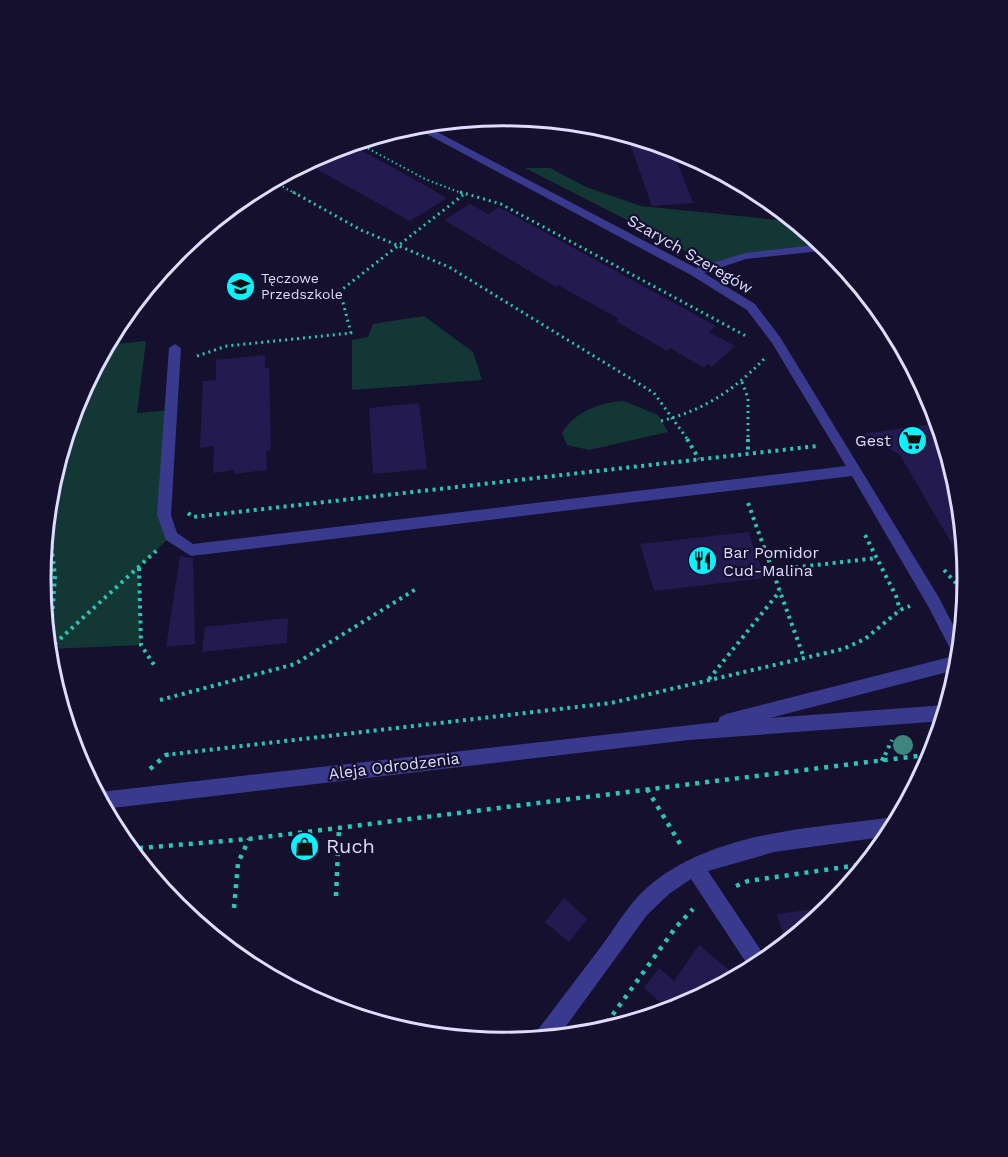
<svg xmlns="http://www.w3.org/2000/svg" width="1008" height="1157" font-family="'Work Sans',sans-serif">
<style>
.green{fill:#133734}
.building{fill:#231b4f}
.lines{fill:none;stroke-linecap:round;stroke-linejoin:round}
.path-far3{stroke:#2ac5b4;stroke-width:2;stroke-dasharray:1.5 3;stroke-linecap:butt}
.path-far2{stroke:#2ac5b4;stroke-width:3;stroke-dasharray:2 4;stroke-linecap:butt}
.path-far1{stroke:#2ac5b4;stroke-width:4;stroke-dasharray:3 4.5;stroke-linecap:butt}
.path{stroke:#2ac5b4;stroke-width:4.5;stroke-dasharray:4 6;stroke-linecap:butt}
.minor{fill:#39398e;fill-rule:evenodd}
.tree{fill:#3e867d}
.labels{text-anchor:middle;dominant-baseline:central;stroke-width:4.5;stroke-linejoin:round;paint-order:stroke}
.far-poi-label{font-size:14px;fill:#dedcff;stroke:#14102d;text-anchor:start}
.street-label{font-size:16px;fill:#dedcff;stroke:#14102d}
.poi-label{font-size:16px;fill:#dedcff;stroke:#14102d;text-anchor:end}
.near-poi-label{font-size:20px;fill:#dedcff;stroke:#14102d;text-anchor:start}
.rim{fill:none;stroke:#dedcff;stroke-width:3}
</style>
<rect width="100%" height="100%" fill="#14102d"/>
<g class="green">
<path d="M525 168H550L586 187 641 206 797 222 827 247 745 256 710 266 670 242Z"/>
<path d="M424 316 473 352 482 380 352 390V340L368 337 373 324Z"/>
<path d="M146 341 137 413 170 410 171 536 139 567 141 645 50 649 49 661 41 579 49 488 76 401 106 345Z"/>
<path d="M624 401 658 415 668 432 589 450 567 445 562 433C574 412 600 402 624 401Z"/>
</g>
<g class="building">
<path d="M626 133 671 147 693 203 652 206Z"/>
<path d="M349 144 394 168 447 198 410 221 304 162 327 150Z"/>
<path d="M470 204 488 214 499 207 716 326 709 332 735 346 712 367 708 364 704 368 670 348 667 351 616 321 619 319 558 285 556 287 444 220Z"/>
<path d="M265 355V368L269 367 271 450 266 451 267 470 234 474V470L213 473 214 446 200 448 203 381 216 380V360Z"/>
<path d="M419 403 427 469 373 474 369 408Z"/>
<path d="M939 423 959 488 966 568 900 455 863 434Z"/>
<path d="M748 532 765 578 654 591 640 544Z"/>
<path d="M180 556 193 558 195 644 166 647Z"/>
<path d="M288 618 287 643 202 652 205 627Z"/>
<path d="M564 898 587 919 569 942 545 922Z"/>
<path d="M831 907 799 933 786 944 777 914Z"/>
<path d="M699 945 737 977 681 1007 650 1016 660 1002 644 988 659 968 674 981Z"/>
</g>
<g class="lines">
<g class="path-far3">
<path d="M356 142 425 179 464 194"/>
<path d="M271 180 296 194"/>
</g>
<g class="path-far2">
<path d="M293 192 361 230 449 267 654 393 688 440"/>
<path d="M460 192 501 204 746 336"/>
<path d="M197 356 227 346 351 333 340 291 463 195"/>
<path d="M742 382 748 398V440"/>
<path d="M661 421C704 410 733 391 764 359"/>
</g>
<g class="path-far1">
<path d="M687 439 699 459"/>
<path d="M748 439V454"/>
<path d="M748 503 804 658"/>
<path d="M47 509 55 576 49 661"/>
<path d="M188 513 193 517 817 446"/>
<path d="M865 535 896 596 900 610"/>
<path d="M139 568 141 645 156 668"/>
<path d="M773 570 877 558"/>
<path d="M944 570 966 594"/>
<path d="M956 597 966 595"/>
<path d="M49 649 157 550"/>
<path d="M709 679 780 591"/>
<path d="M160 700 295 664 416 589"/>
<path d="M165 755 611 703 843 649 865 639 900 610 910 606"/>
<path d="M885 755 892 740"/>
<path d="M921 755 933 754"/>
</g>
<g class="path">
<path d="M882 761 885 754"/>
<path d="M150 769 166 755 175 754"/>
<path d="M647 789 682 847"/>
<path d="M129 849 249 839 933 754"/>
<path d="M736 886 748 881 866 864"/>
<path d="M336 896 339 828"/>
<path d="M234 908 238 863 249 839"/>
<path d="M601 1031 676 927 693 909"/>
</g>
<g class="minor">
<path d="M420 123 696 268 745 253 823 244 830 250 746 259 704 273 755 304 780 337 938 596 961 640 959 669 770 718 945 705 947 706 943 721 689 740 104 809 96 794 100 792 718 722 720 717 726 714 954 656 928 606 852 476 191 556 166 540 157 515 169 348 175 344 181 348 171 515 177 533 193 544 846 466 772 343 747 310 691 275 410 125Z"/>
<path d="M895 817 899 819 890 836 774 852 708 871 766 958 761 964 751 970 691 879 669 894 647 915 558 1037 534 1039 537 1031C559 1002 581 973 603 944 619 922 633 897 655 881 722 830 816 828 895 817Z"/>
</g>
</g>
<circle class="tree" cx="903" cy="745" r="10"/>
<defs>
<symbol id="school-disc" viewBox="-11 -11 22 22"><circle r="9.5" fill="#08f2ff" stroke="#14102d"/><path d="M0-5L7-2L0 1L-7-2ZM-4 1L0 2.5L4 1V4Q0 6-4 4Z" fill="#111"/></symbol>
<symbol id="supermarket-disc" viewBox="-11 -11 22 22"><circle r="9.5" fill="#08f2ff" stroke="#14102d"/><path d="M-6-5.5h2.5l.6 2H6L4.5 2H-2.5L-4.4-4H-6ZM-1.5 3.2a1.3 1.3 0 1 0 .1 0ZM3 3.2a1.3 1.3 0 1 0 .1 0Z" fill="#111"/></symbol>
<symbol id="restaurant-disc" viewBox="-11 -11 22 22"><circle r="9.5" fill="#08f2ff" stroke="#14102d"/><path d="M-5-6h1v4h1v-4h1v4h1v-4h1v5L-1.5 .5V6h-2V.5L-5-1ZM5-6V6H3V1.5H1.5Q1.5-4 5-6Z" fill="#111"/></symbol>
<symbol id="shop-disc" viewBox="-11 -11 22 22"><circle r="9.5" fill="#08f2ff" stroke="#14102d"/><path d="M-5-2.5h2.3a2.7 3.5 0 0 1 5.4 0H5L5.5 6h-11ZM-1.5-2.5h3a1.5 2.3 0 0 0-3 0Z" fill="#111"/></symbol>
</defs>
<g fill-rule="evenodd">
<use href="#school-disc" x="224" y="270" width="33" height="33"/>
<use href="#supermarket-disc" x="896" y="424" width="33" height="33"/>
<use href="#restaurant-disc" x="686" y="544" width="33" height="33"/>
<use href="#shop-disc" x="288" y="830" width="33" height="33"/>
</g>
<g class="labels">
<g class="far-poi-label">
<text x="261" y="278">Tęczowe<tspan x="261" dy="16">Przedszkole</tspan></text>
</g>
<g class="street-label">
<text transform="translate(690 254) rotate(30)">Szarych Szeregów</text>
<text transform="translate(394 766) rotate(-7)">Aleja Odrodzenia</text>
</g>
<g class="poi-label">
<text x="891" y="440">Gest</text>
<text x="723" y="552" text-anchor="start">Bar Pomidor<tspan x="723" dy="18">Cud-Malina</tspan></text>
</g>
<g class="near-poi-label">
<text x="326" y="846">Ruch</text>
</g>
</g>
<path d="M0 0H1008V1157H0ZM51 579a453 453 0 1 1 906 0a453 453 0 1 1-906 0Z" fill="#14102d" fill-rule="evenodd"/>
<path class="rim" d="M51 579a453 453 0 1 1 906 0a453 453 0 1 1-906 0Z"/>
</svg>
